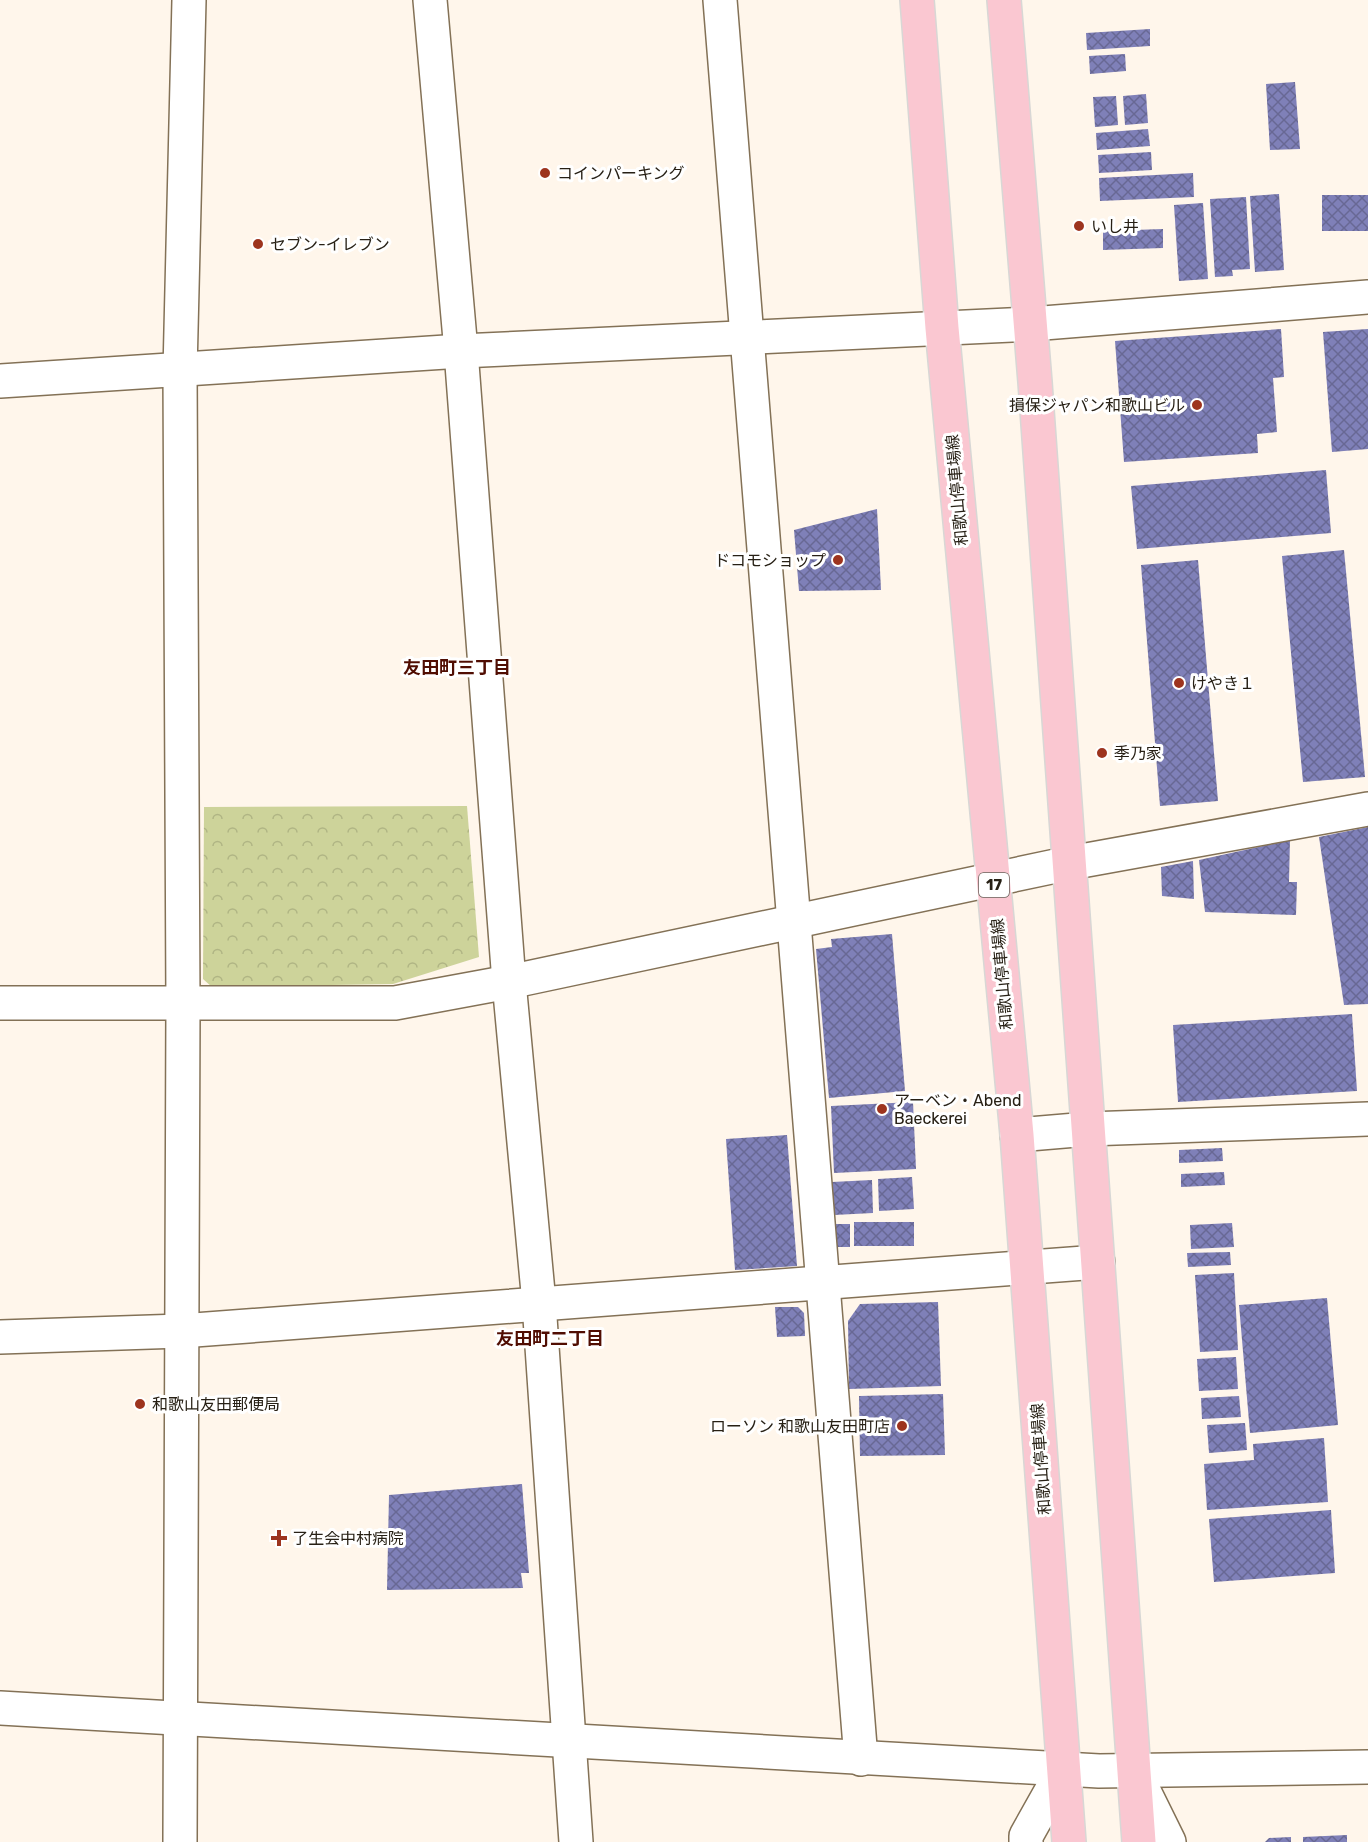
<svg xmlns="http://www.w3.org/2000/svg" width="1368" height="1842" font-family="Rubik,'Noto Sans JP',sans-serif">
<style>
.park{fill:url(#park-crowns)}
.building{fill:url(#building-cross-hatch)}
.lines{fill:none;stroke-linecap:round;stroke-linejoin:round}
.minor-casing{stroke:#837156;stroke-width:36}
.tertiary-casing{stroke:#837156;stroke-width:36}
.primary-casing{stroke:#d8d7d5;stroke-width:36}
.minor{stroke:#fff;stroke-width:33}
.tertiary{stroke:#fff;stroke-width:33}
.primary{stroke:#fac7d1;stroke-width:33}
.poi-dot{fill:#9d341e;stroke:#fff;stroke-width:2}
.labels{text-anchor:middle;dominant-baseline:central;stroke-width:6;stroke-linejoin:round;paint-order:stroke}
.shield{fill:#fff;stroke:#68635b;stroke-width:1.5}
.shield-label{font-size:15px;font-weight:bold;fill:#272015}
.poi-label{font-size:16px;fill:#272015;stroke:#fff;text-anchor:start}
.street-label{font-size:16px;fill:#272015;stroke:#fff}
.neighbourhood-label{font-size:18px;font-weight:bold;fill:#500d02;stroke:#fff}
</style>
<defs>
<pattern id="park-crowns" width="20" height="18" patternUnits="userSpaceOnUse" patternTransform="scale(1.5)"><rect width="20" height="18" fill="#cdd39a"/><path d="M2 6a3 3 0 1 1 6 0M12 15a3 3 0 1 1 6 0" fill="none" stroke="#b0b584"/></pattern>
<pattern id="building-cross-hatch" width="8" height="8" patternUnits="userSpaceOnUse" patternTransform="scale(1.5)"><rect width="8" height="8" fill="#7f80b8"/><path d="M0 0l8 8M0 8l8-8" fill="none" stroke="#686894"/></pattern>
</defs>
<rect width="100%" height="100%" fill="#fff6eb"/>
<path class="park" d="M467 806 479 957 393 984 212 987 203 979 204 807Z"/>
<g class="building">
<path d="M1150 29V46L1087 50 1086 33Z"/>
<path d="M1125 54 1126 71 1090 74 1089 56Z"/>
<path d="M1295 82 1300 149 1270 150 1266 84Z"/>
<path d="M1146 94 1148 123 1125 125 1123 96Z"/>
<path d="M1116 96 1118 125 1095 127 1093 97Z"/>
<path d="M1148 129 1150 146 1097 150 1096 133Z"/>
<path d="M1151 152 1152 170 1099 173 1098 155Z"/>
<path d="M1193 173 1194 197 1100 201 1099 178Z"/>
<path d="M1279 194 1284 270 1255 272 1250 196Z"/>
<rect x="1322" y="195" width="46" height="36"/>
<path d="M1246 197 1250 269 1232 270 1233 276 1215 277 1210 199Z"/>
<path d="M1203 203 1208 279 1179 281 1174 205Z"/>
<path d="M1163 229V248L1103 250V231Z"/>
<path d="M1281 329 1284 377 1273 378 1277 432 1257 434 1258 453 1124 462 1115 341Z"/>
<path d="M1368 329V449L1332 452 1323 332Z"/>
<path d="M1326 470 1331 533 1137 549 1131 486Z"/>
<path d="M877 509 881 590 799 591 794 530Z"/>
<path d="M1344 550 1365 777 1303 782 1282 556Z"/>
<path d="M1198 560 1218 801 1160 806 1141 565Z"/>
<path d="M1368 827V1004L1344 1005 1319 837Z"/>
<path d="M1290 840 1289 882H1297L1296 915 1205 912 1199 860Z"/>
<path d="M1193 861 1194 899 1162 896 1161 867Z"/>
<path d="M892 934 905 1091 829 1098 816 949 832 947 831 939Z"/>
<path d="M1352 1014 1357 1091 1178 1102 1173 1025Z"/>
<path d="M913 1102 916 1169 834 1173 831 1106Z"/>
<path d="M787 1135 797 1266 735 1270 726 1139Z"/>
<path d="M1222 1148 1223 1161 1179 1163V1150Z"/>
<path d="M1224 1172 1225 1185 1181 1187V1174Z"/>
<path d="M912 1177 914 1209 879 1211 878 1179Z"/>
<path d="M872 1180 873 1213 834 1215 832 1182Z"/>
<rect x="854" y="1222" width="60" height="24"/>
<path d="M1232 1223 1234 1247 1191 1249 1190 1225Z"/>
<path d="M835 1224H850V1247H834Z"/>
<path d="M1230 1252 1231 1265 1188 1267 1187 1253Z"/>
<path d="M1234 1273 1238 1350 1200 1352 1195 1275Z"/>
<path d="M1327 1298 1338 1425 1250 1433 1239 1305Z"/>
<path d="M938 1302 941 1386 849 1389 848 1321 860 1304Z"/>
<path d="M775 1307H798L804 1313 805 1336 777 1337Z"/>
<path d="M1236 1357 1238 1389 1199 1391 1197 1359Z"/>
<path d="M943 1394 945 1455 860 1456 859 1396Z"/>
<path d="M1239 1396 1241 1417 1202 1419 1201 1398Z"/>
<path d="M1245 1423 1247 1450 1209 1453 1207 1425Z"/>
<path d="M1324 1438 1328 1502 1207 1510 1204 1464 1254 1460 1253 1444Z"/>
<path d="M522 1484 529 1573H521L523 1588 387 1590 389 1495Z"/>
<path d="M1331 1510 1335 1573 1214 1582 1209 1519Z"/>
<path d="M1347 1835V1842H1303V1837Z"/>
<path d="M1291 1837V1842H1265L1269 1838Z"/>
</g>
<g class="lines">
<defs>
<g id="minor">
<path d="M430 0 461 351 509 982 539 1303 576 1842"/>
<path d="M720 0 861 1759"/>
<path d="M0 381 461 351 1031 324 1368 297"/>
<path d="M0 1003H395L509 982 1070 863 1368 809"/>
<path d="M1017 1135 1088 1129 1368 1119"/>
<path d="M0 1337 181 1331 1098 1262"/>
<path d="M1134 1771 1169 1842"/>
<path d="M180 1842 183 1004 180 371 189 0"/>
<path d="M1026 1842V1836L1063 1770"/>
</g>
<path id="tertiary" d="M0 1708 1099 1771 1368 1767"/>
<g id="primary">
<path d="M917 0 942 328 1017 1135 1069 1842"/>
<path d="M1004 0 1035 382 1139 1842"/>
</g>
</defs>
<use href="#minor" class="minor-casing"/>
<use href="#tertiary" class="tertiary-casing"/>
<use href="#primary" class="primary-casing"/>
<use href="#minor" class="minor"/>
<use href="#tertiary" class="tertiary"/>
<use href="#primary" class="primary"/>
</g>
<g class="poi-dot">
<circle cx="545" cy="173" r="6"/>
<circle cx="1079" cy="226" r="6"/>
<circle cx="258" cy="244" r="6"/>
<circle cx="1197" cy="405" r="6"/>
<circle cx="838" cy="560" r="6"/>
<circle cx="1179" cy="683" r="6"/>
<circle cx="1102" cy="753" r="6"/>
<circle cx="882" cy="1109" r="6"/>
<circle cx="140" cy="1404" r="6"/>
<circle cx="902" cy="1426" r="6"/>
<path d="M276 1529h6v6h6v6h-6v6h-6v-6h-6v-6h6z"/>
</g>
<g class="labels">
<rect class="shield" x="979" y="873" width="30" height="24" rx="4.5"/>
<g class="shield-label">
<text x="994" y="885">17</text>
</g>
<g class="poi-label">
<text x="557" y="173">コインパーキング</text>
<text x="1091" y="226">いし井</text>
<text x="270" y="244">セブン-イレブン</text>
<text x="1185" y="405" text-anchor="end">損保ジャパン和歌山ビル</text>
<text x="826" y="560" text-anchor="end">ドコモショップ</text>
<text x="1191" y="683">けやき１</text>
<text x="1114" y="753">季乃家</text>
<text x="894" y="1100">アーベン・Abend<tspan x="894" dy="18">Baeckerei</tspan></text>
<text x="152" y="1404">和歌山友田郵便局</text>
<text x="890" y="1426" text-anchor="end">ローソン 和歌山友田町店</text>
<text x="292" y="1538">了生会中村病院</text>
</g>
<g class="street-label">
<text transform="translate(957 490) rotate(-95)">和歌山停車場線</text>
<text transform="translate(1002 974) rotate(-95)">和歌山停車場線</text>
<text transform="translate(1041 1459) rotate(-94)">和歌山停車場線</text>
</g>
<g class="neighbourhood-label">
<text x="457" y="668">友田町三丁目</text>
<text x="550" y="1339">友田町二丁目</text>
</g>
</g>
</svg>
